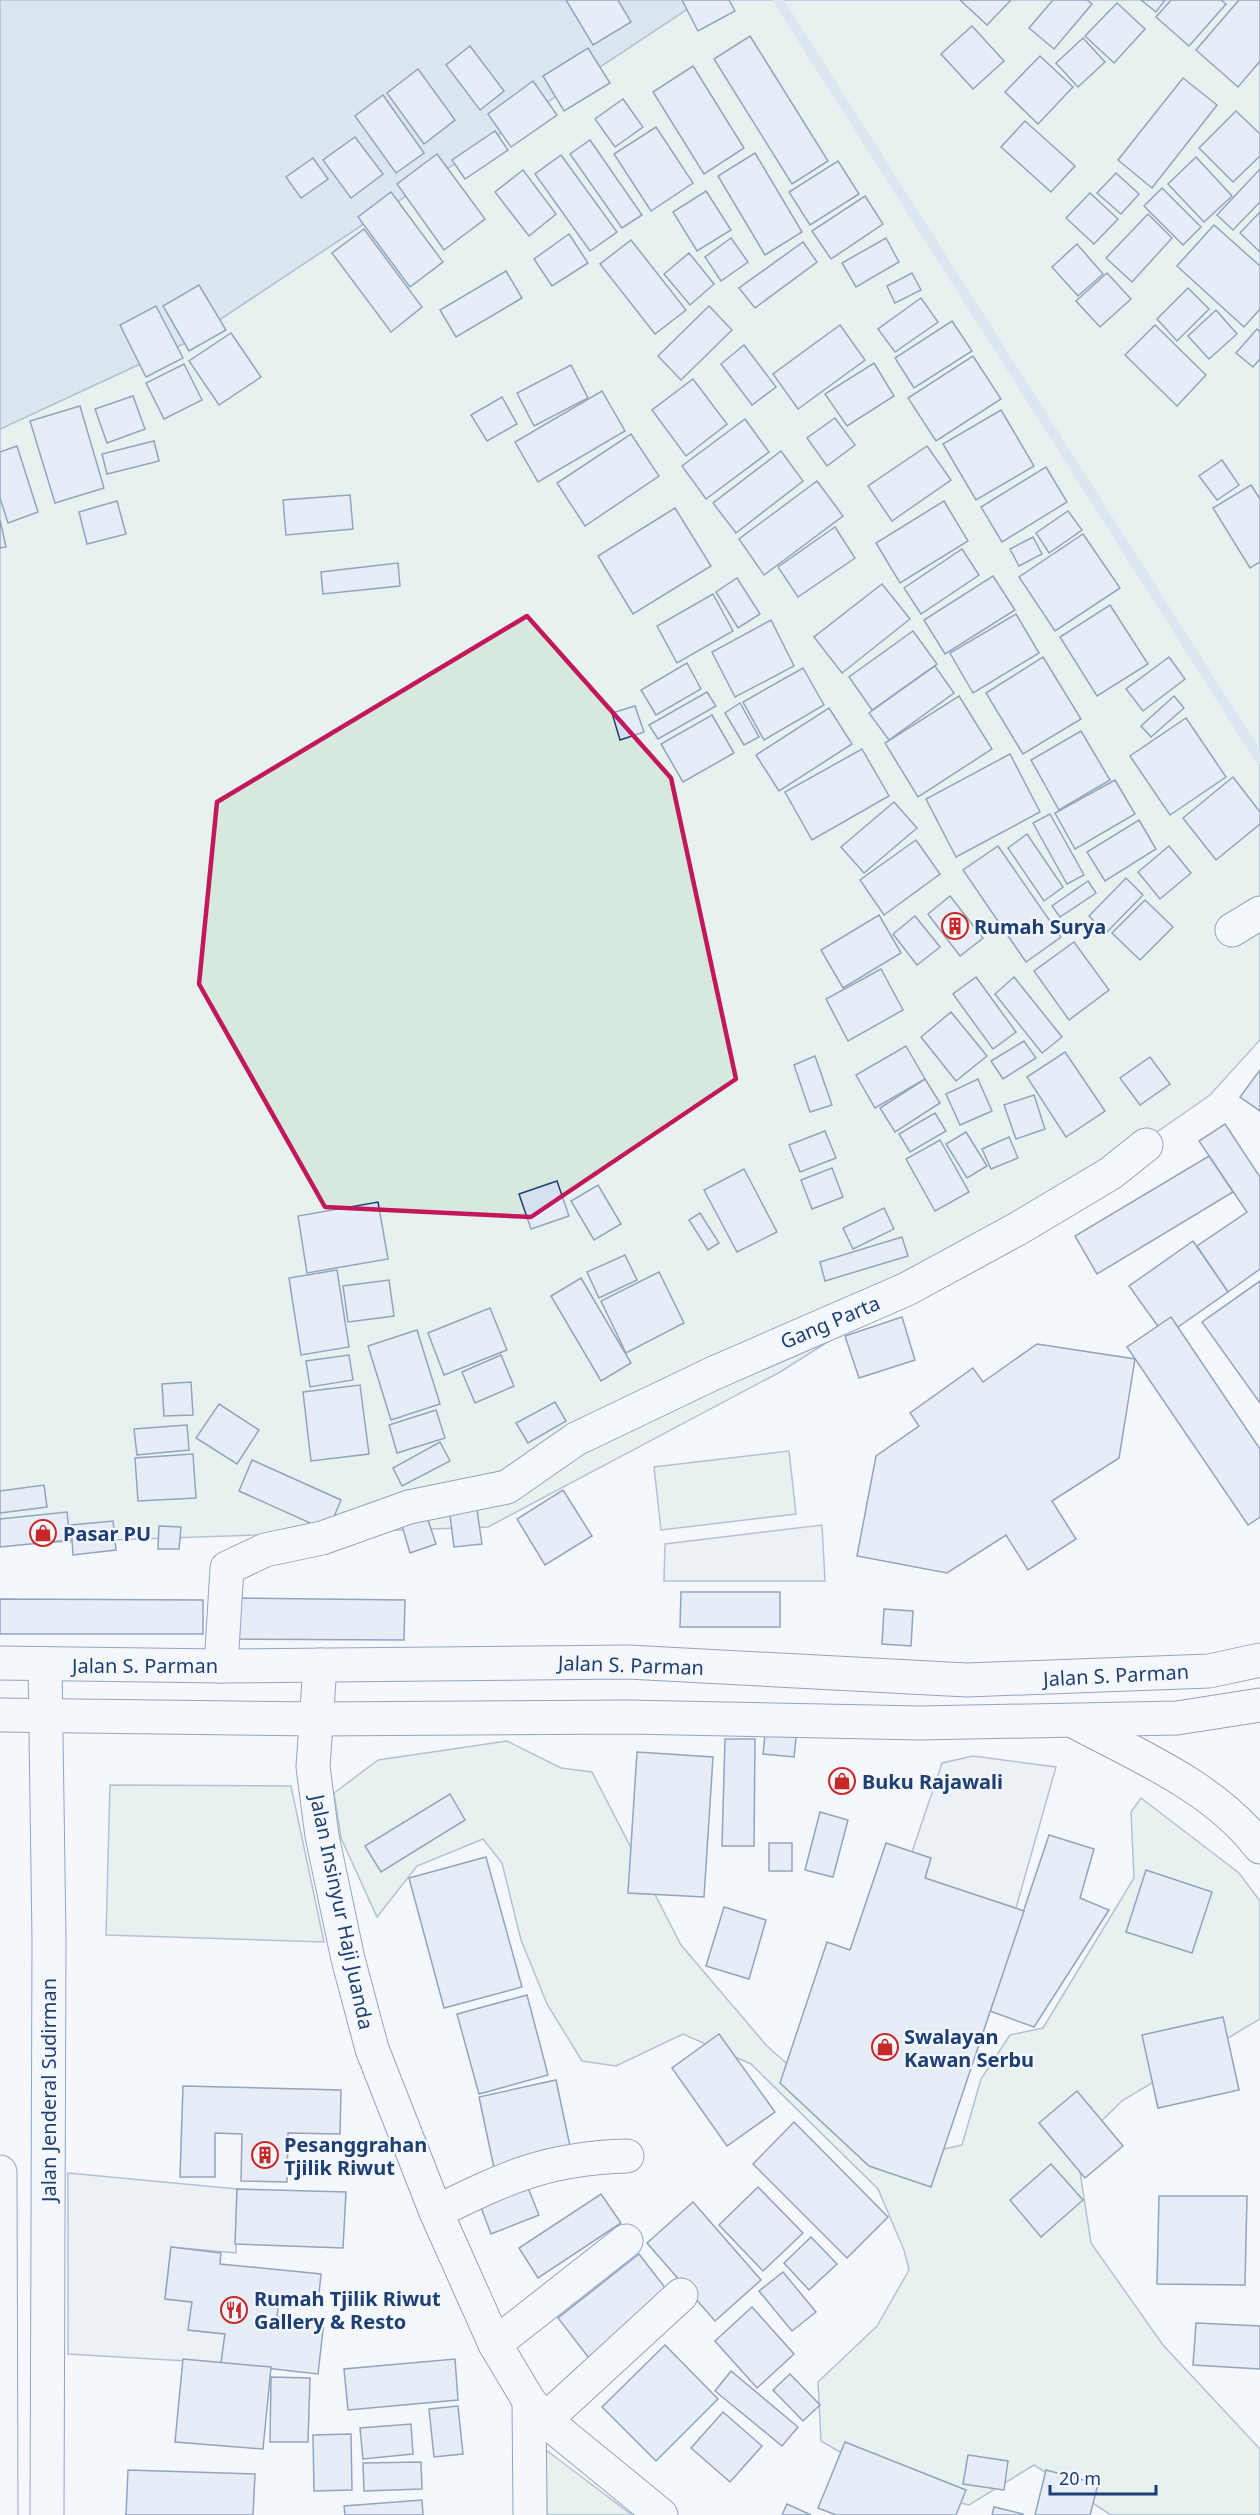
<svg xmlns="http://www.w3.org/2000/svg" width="1260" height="2515" font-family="'Noto Sans',sans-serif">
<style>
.green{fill:#d7e8df;stroke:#687fa3;stroke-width:1.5}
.parking{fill:#e3e8f0;stroke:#687fa3;stroke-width:1.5}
.water{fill:#bed0e5;stroke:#687fa3;stroke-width:1.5}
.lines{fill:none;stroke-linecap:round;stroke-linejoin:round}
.stream{stroke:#bed0e5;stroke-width:10}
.building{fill:#d5e0f0;stroke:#1d3f73;stroke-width:1.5}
.minor-casing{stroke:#1d3f73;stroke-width:35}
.major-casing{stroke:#1d3f73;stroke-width:35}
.minor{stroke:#f4f7fb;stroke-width:33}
.major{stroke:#f4f7fb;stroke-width:33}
.marked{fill:none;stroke:#c2185b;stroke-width:4.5;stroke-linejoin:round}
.labels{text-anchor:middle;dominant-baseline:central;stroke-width:4.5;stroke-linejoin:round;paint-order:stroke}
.poi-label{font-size:20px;font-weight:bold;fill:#1d3f73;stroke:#f4f7fb;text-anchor:start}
.street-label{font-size:20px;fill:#1d3f73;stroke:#f4f7fb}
</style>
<rect width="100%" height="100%" fill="#f4f7fb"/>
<g class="green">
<path d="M701 0H1260V1040L1210 1095 959 1270 907 1292 780 1372 488 1527 0 1544V429L183 344Z"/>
<path d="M789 1451 796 1514 661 1530 654 1467Z"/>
<path d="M507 1741 561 1768 592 1772 681 1945 767 2046 895 2160 962 2145 981 2079 1010 2035 1043 2028 1134 1878 1131 1812 1141 1798 1239 1873 1260 1901V2019L1123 2100 1076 2146 1091 2243 1163 2345 1260 2449V2515H1111L1034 2465 969 2505 902 2488 821 2441 818 2382 877 2326 909 2270 904 2250 878 2189 751 2064 683 2034 616 2066 582 2061 547 2004 521 1940 502 1863 483 1839 417 1866 377 1917 341 1838 334 1793 378 1760Z"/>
<path d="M110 1785 291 1786 324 1942 106 1935Z"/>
<path d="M546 2450 632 2515H547Z"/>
</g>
<g class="parking">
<path d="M822 1525 825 1581H664L665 1544Z"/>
<path d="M973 1756 1056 1767 1016 1908 925 1878 931 1858 912 1852 942 1763Z"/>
<path d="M68 2173 237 2189 236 2253 171 2247 165 2299 192 2302 189 2330 225 2334 221 2363 68 2354Z"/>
</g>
<path class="water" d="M0 0H701L183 344 0 429Z"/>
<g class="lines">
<path class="stream" d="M778 0 1260 759"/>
</g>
<g class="building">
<path d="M566 0H618L631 22 593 45Z"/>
<path d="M682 0H729L735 11 698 31Z"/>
<path d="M960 0H1011L987 25Z"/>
<path d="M1053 0H1087L1092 4 1054 49 1029 28Z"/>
<path d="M1141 0H1165L1156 12Z"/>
<path d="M1171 0H1221L1226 4 1189 46 1156 17Z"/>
<path d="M1239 0H1260V61L1238 87 1196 50Z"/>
<path d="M1117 3 1145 29 1114 63 1085 36Z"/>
<path d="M972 26 1004 61 973 89 941 54Z"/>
<path d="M750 36 828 161 792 184 714 59Z"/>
<path d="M1083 38 1105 62 1078 87 1056 63Z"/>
<path d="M470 46 504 91 480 110 446 65Z"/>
<path d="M588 48 610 83 564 111 543 76Z"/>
<path d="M1040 56 1073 87 1038 124 1005 92Z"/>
<path d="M693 66 744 148 704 174 653 92Z"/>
<path d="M418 69 455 120 424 144 387 93Z"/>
<path d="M1183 78 1217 105 1152 188 1118 160Z"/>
<path d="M533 81 557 115 511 147 488 114Z"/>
<path d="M383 95 424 153 396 173 355 116Z"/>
<path d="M623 99 643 127 615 147 595 119Z"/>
<path d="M1236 111 1260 134V156L1233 182 1199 148Z"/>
<path d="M1025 121 1075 166 1051 192 1001 147Z"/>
<path d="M656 127 693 183 651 211 614 154Z"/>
<path d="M495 131 508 150 465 179 452 160Z"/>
<path d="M355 137 383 174 351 198 323 160Z"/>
<path d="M590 140 642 215 622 228 570 154Z"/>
<path d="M755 153 802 232 765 255 718 176Z"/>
<path d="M437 154 485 219 444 250 397 184Z"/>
<path d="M561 155 617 232 590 251 535 174Z"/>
<path d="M1196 157 1232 196 1204 222 1168 184Z"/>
<path d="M313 158 328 179 301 198 286 177Z"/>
<path d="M838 161 859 194 810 225 789 192Z"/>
<path d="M1260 169V202L1233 230 1217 215Z"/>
<path d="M523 170 556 214 529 236 495 192Z"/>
<path d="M1116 173 1139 194 1121 214 1097 193Z"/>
<path d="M1162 188 1201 227 1183 245 1144 206Z"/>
<path d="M706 191 731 230 697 251 673 212Z"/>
<path d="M391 192 443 262 410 287 358 217Z"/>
<path d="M1090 193 1118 219 1094 244 1066 218Z"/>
<path d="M865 196 883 224 831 259 812 231Z"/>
<path d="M1260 212V252L1240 233Z"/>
<path d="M1148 214 1172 238 1132 282 1106 258Z"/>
<path d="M1214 225 1260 266V309L1244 327 1177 266Z"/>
<path d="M364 229 422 307 391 332 332 253Z"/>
<path d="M569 234 588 263 552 286 534 259Z"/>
<path d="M731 238 748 262 721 281 705 257Z"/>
<path d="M886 238 899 262 856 287 842 263Z"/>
<path d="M631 240 686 310 655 334 600 264Z"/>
<path d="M803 242 817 262 755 308 739 288Z"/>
<path d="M1077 244 1103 274 1078 296 1052 267Z"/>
<path d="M689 253 714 284 690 305 664 274Z"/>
<path d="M506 271 522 298 456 337 440 310Z"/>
<path d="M912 273 921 290 895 303 887 286Z"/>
<path d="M1107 273 1131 299 1100 327 1076 301Z"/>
<path d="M199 285 226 330 189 351 163 306Z"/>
<path d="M1188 288 1209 309 1177 341 1157 319Z"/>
<path d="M921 298 938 322 895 352 878 329Z"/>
<path d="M156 306 183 358 146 377 120 325Z"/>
<path d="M709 306 732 330 681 380 658 356Z"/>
<path d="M1216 310 1237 334 1209 359 1188 336Z"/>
<path d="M952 321 972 351 914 388 895 358Z"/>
<path d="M840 325 865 360 798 409 773 374Z"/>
<path d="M1155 325 1206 375 1177 406 1125 355Z"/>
<path d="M1257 329 1260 332V359L1253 367 1236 353Z"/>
<path d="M231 333 261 377 219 405 189 361Z"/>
<path d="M744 345 776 387 752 405 721 364Z"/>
<path d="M973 356 1001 399 936 441 908 398Z"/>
<path d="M874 363 894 396 847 426 825 394Z"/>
<path d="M184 364 202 400 164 419 146 383Z"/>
<path d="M571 365 588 398 534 426 517 393Z"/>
<path d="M693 379 727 424 686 456 652 410Z"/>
<path d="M602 391 625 431 538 482 515 442Z"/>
<path d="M133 396 145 429 107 443 95 409Z"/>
<path d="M502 397 517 424 487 441 471 415Z"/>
<path d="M80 406 104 488 55 503 30 421Z"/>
<path d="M1001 410 1034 466 976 500 943 444Z"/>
<path d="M835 418 855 445 827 466 807 438Z"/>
<path d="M745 419 769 452 706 499 682 466Z"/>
<path d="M631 434 659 476 585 526 557 483Z"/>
<path d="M154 441 159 461 107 474 102 454Z"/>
<path d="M17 446 38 512 8 523 0 498V452Z"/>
<path d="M927 446 951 480 892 521 868 486Z"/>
<path d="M781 451 803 481 736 533 713 503Z"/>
<path d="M1222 460 1239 485 1217 500 1199 476Z"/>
<path d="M1046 467 1067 502 1002 542 981 507Z"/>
<path d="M817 481 843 516 764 575 739 539Z"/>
<path d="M1251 485 1260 499V562L1250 568 1213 508Z"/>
<path d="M350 495 353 529 286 535 283 500Z"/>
<path d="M117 501 126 534 87 544 79 512Z"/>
<path d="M944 501 968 541 900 583 876 543Z"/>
<path d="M675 508 711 566 633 614 598 556Z"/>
<path d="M1068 511 1082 530 1049 553 1036 533Z"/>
<path d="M0 520 6 547 0 548Z"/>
<path d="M835 527 855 558 798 597 778 567Z"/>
<path d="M1083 534 1120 588 1055 631 1019 577Z"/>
<path d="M1033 537 1042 554 1019 566 1010 549Z"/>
<path d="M962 549 979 575 921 614 904 588Z"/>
<path d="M398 563 400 586 323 594 321 572Z"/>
<path d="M993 576 1015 610 945 654 924 620Z"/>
<path d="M737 578 760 614 738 628 716 592Z"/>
<path d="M882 584 910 619 842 673 814 637Z"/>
<path d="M713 594 733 631 677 663 657 626Z"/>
<path d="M1110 605 1148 664 1097 696 1060 637Z"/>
<path d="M1016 614 1039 653 973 693 950 653Z"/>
<path d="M771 620 794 666 735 697 712 652Z"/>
<path d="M913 631 937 664 872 710 849 677Z"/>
<path d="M1043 657 1081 719 1023 754 986 693Z"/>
<path d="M1169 657 1185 679 1143 711 1126 689Z"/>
<path d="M687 663 701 689 656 715 641 690Z"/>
<path d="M935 666 954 693 889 740 869 713Z"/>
<path d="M803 668 824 705 764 740 743 702Z"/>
<path d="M707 692 716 706 658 739 649 725Z"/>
<path d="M959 696 992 749 918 797 885 743Z"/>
<path d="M1174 696 1184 708 1151 737 1141 726Z"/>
<path d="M740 703 759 737 744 745 725 713Z"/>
<path d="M635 706 644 732 620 740 612 713Z"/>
<path d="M829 708 852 744 779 791 756 755Z"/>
<path d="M712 715 734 753 683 782 661 744Z"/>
<path d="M1186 718 1226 777 1170 815 1130 756Z"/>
<path d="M1081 731 1110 780 1059 810 1031 760Z"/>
<path d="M862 749 889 796 812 840 785 792Z"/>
<path d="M1010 754 1040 812 956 857 926 799Z"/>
<path d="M1233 777 1260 812V824L1216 860 1183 818Z"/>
<path d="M1115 780 1135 814 1075 849 1055 813Z"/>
<path d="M894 802 917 828 864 873 841 847Z"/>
<path d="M1050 814 1084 875 1067 884 1033 823Z"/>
<path d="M1139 820 1156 849 1105 881 1087 852Z"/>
<path d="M1027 834 1063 887 1044 901 1008 848Z"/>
<path d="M916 840 940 874 884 915 860 880Z"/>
<path d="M998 846 1061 937 1026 962 963 870Z"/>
<path d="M1169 846 1191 873 1160 899 1138 872Z"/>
<path d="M1126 878 1143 895 1106 933 1089 916Z"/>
<path d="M1088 881 1096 893 1060 917 1052 906Z"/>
<path d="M950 896 983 938 960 956 928 914Z"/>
<path d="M1145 900 1173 927 1140 960 1112 933Z"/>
<path d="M879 915 901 953 843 988 821 950Z"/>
<path d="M915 916 940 947 917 965 893 934Z"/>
<path d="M1074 942 1109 990 1069 1020 1034 971Z"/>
<path d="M881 969 903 1010 848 1041 826 999Z"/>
<path d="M976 977 1016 1032 993 1049 953 994Z"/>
<path d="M1014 977 1062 1037 1042 1053 995 994Z"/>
<path d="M951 1012 987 1056 956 1081 921 1037Z"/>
<path d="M1024 1041 1036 1058 1003 1079 991 1061Z"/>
<path d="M906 1046 925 1079 875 1108 856 1075Z"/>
<path d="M1065 1052 1105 1111 1066 1137 1027 1077Z"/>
<path d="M815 1056 832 1105 810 1112 794 1065Z"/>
<path d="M1150 1057 1170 1084 1140 1105 1120 1078Z"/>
<path d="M1260 1070V1111L1240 1097Z"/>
<path d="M925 1079 940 1103 895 1132 880 1108Z"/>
<path d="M978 1079 992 1111 960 1125 946 1094Z"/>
<path d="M1034 1095 1045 1129 1016 1139 1004 1105Z"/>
<path d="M935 1113 946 1131 910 1152 899 1134Z"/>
<path d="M1225 1124 1260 1177V1269L1228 1292 1197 1246 1247 1212 1199 1141Z"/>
<path d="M825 1131 836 1158 800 1172 789 1145Z"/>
<path d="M966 1132 987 1166 967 1178 946 1144Z"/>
<path d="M1009 1137 1018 1158 991 1169 982 1149Z"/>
<path d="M940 1140 969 1192 935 1211 906 1159Z"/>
<path d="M1209 1156 1233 1192 1097 1274 1075 1236Z"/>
<path d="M832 1168 843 1197 812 1209 801 1180Z"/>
<path d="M744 1169 777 1232 737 1252 704 1190Z"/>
<path d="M557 1181 569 1216 531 1229 519 1194Z"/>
<path d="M598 1185 621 1224 594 1240 571 1201Z"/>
<path d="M378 1202 388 1259 307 1273 298 1216Z"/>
<path d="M884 1208 894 1229 853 1249 843 1228Z"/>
<path d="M700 1213 719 1243 708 1250 689 1220Z"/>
<path d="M902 1237 908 1256 825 1281 820 1262Z"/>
<path d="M1193 1241 1228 1292 1165 1336 1129 1286Z"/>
<path d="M625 1255 637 1280 599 1298 587 1272Z"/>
<path d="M337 1270 349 1347 301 1355 289 1278Z"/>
<path d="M659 1272 684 1323 626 1353 601 1301Z"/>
<path d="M581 1278 631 1363 601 1381 551 1296Z"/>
<path d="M389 1280 394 1316 348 1322 343 1286Z"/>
<path d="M1260 1281V1403L1202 1322Z"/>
<path d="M490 1308 507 1350 444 1375 428 1333Z"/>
<path d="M902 1317 915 1360 859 1378 845 1336Z"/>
<path d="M1171 1317 1260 1449V1517L1248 1525 1127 1347Z"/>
<path d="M417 1330 440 1404 391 1420 368 1346Z"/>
<path d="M1037 1344 1135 1359 1119 1458 1052 1501 1076 1539 1028 1570 1006 1535 947 1573 857 1556 876 1456 919 1426 910 1413 973 1368 983 1382Z"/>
<path d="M349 1355 353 1380 310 1387 306 1361Z"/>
<path d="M501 1355 514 1386 475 1403 462 1372Z"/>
<path d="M191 1382 193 1415 164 1416 162 1384Z"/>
<path d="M360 1385 369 1454 311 1461 303 1392Z"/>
<path d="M555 1402 566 1421 528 1443 516 1423Z"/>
<path d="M219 1404 259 1430 237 1464 196 1438Z"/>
<path d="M436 1410 445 1438 397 1453 389 1425Z"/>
<path d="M187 1425 189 1450 137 1455 134 1429Z"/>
<path d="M440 1442 450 1461 402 1486 393 1468Z"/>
<path d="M193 1454 196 1498 138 1501 135 1458Z"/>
<path d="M252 1460 341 1500 328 1531 239 1491Z"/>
<path d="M44 1485 47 1507 0 1513V1491Z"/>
<path d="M563 1490 592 1536 545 1565 517 1519Z"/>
<path d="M476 1503 482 1544 454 1547 449 1507Z"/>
<path d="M425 1511 436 1544 410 1553 400 1519Z"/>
<path d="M67 1512 70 1540 0 1547V1519Z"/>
<path d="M113 1521 116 1550 73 1555 71 1525Z"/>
<path d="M159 1526 181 1527 179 1549H158Z"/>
<path d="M681 1592H780V1627H680Z"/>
<path d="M230 1598 405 1600 404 1640 229 1639Z"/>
<path d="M0 1599 203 1600V1634H0Z"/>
<path d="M884 1609 913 1611 911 1646 882 1644Z"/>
<path d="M766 1726 797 1729 794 1757 763 1754Z"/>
<path d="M725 1739H755L754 1846H722Z"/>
<path d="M637 1752 713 1757 704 1897 628 1893Z"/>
<path d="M450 1794 465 1820 381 1872 365 1846Z"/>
<path d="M820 1812 848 1820 833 1877 805 1870Z"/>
<path d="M1049 1835 1094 1849 1080 1898 1109 1910 1034 2027 990 2011Z"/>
<rect x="769" y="1843" width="23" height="28"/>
<path d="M886 1843 931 1858 925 1878 1024 1911 931 2187 869 2166 780 2083 827 1942 850 1950Z"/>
<path d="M486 1857 522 1987 444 2008 409 1878Z"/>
<path d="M1146 1870 1212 1892 1192 1953 1126 1932Z"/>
<path d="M724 1907 766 1920 749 1979 706 1966Z"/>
<path d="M527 1995 548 2075 479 2094 457 2014Z"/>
<path d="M1223 2017 1239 2090 1158 2108 1142 2035Z"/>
<path d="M719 2034 775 2112 727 2146 672 2068Z"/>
<path d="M556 2080 571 2151 494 2168 479 2097Z"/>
<path d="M183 2086 341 2090 340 2134 288 2133 287 2182 241 2181 242 2134 215 2133V2177H180Z"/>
<path d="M1077 2091 1123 2146 1085 2178 1039 2123Z"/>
<path d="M794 2122 888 2217 847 2258 753 2164Z"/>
<path d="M1051 2164 1083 2200 1041 2237 1010 2200Z"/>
<path d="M526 2183 539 2215 491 2234 479 2202Z"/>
<path d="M758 2187 803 2233 763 2271 719 2225Z"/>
<path d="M237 2189 346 2192 343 2248 235 2244Z"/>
<path d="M601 2194 621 2223 538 2278 519 2248Z"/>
<path d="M1159 2196H1247L1245 2285 1157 2284Z"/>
<path d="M693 2202 761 2280 715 2321 647 2243Z"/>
<path d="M811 2237 837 2264 809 2290 784 2263Z"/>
<path d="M171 2247 221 2253 220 2264 321 2274 318 2304 279 2300 277 2317 324 2321 318 2374 221 2363 225 2334 188 2330 192 2302 165 2299Z"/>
<path d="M639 2254 673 2298 592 2362 558 2318Z"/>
<path d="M783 2272 816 2312 792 2331 759 2291Z"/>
<path d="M752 2307 794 2354 757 2388 715 2341Z"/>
<path d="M1196 2323 1260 2326V2369L1193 2365Z"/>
<path d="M665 2345 718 2399 656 2461 602 2407Z"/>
<path d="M183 2359 271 2367 263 2449 175 2442Z"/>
<path d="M455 2359 458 2400 348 2410 344 2369Z"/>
<path d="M731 2371 798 2427 782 2446 715 2391Z"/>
<path d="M790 2374 820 2405 803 2421 773 2390Z"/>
<path d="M271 2377 310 2378 308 2442H270Z"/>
<path d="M458 2406 463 2454 434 2457 429 2409Z"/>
<path d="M723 2412 762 2446 730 2482 691 2448Z"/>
<path d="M411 2424 413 2454 363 2459 360 2428Z"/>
<path d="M351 2434 352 2490 314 2491 313 2435Z"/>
<path d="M845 2442 966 2490 956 2515H836L818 2508Z"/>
<path d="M968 2455 1008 2461 1004 2490 963 2484Z"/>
<path d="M421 2462 422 2489 364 2491 363 2463Z"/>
<path d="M128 2470 255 2474 253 2515H126Z"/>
<path d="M1046 2470 1098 2484 1090 2515H1035Z"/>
<path d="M422 2500 423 2515H345L344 2506Z"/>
<path d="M787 2504 811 2515H782Z"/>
<path d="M994 2507 1023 2514V2515H992Z"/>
</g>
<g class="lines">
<defs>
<g id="minor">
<path d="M1232 930 1260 913"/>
<path d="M320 1665 313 1767 322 1836 348 1959 372 2049 436 2212 495 2344 529 2401 545 2420 661 2515"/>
<path d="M221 1666 227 1568 265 1550 322 1538 409 1507 507 1487 576 1439 714 1373 907 1289 1019 1228 1111 1173 1146 1145"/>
<path d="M436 2212C505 2178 547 2158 627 2156"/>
<path d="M495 2344 626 2241"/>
<path d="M529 2401 530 2515"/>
<path d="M545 2420 681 2295"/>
</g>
<g id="major">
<path d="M0 1663 221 1666 628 1662 967 1680 1209 1671 1260 1660"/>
<path d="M45 1664 49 1940 47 2515"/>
<path d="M0 1715 317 1719 628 1717 920 1723 1177 1718 1260 1705"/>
<path d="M1077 1723C1141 1757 1215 1788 1260 1847"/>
<path d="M0 2172 1 2515"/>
</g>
</defs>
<use href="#minor" class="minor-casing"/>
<use href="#major" class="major-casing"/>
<use href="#minor" class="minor"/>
<use href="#major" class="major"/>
</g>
<path d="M0 0H1260V2515H0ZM527 616 671 778 736 1079 531 1217 325 1207 199 984 217 802Z" fill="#f4f7fb" fill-opacity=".55" fill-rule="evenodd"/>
<path class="marked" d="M527 616 671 778 736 1079 531 1217 325 1207 199 984 217 802Z"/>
<defs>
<symbol id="building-ring" viewBox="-11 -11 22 22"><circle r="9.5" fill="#f4f7fb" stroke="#c62828" stroke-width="1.5"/><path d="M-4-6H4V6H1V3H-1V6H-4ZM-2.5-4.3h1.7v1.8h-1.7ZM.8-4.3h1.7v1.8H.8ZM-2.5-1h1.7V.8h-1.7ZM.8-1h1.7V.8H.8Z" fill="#c62828"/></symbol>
<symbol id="shop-ring" viewBox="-11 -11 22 22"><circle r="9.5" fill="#f4f7fb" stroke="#c62828" stroke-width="1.5"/><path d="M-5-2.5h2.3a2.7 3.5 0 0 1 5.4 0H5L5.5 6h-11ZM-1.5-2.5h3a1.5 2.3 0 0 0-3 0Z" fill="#c62828"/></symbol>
<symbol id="restaurant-ring" viewBox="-11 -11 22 22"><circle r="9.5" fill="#f4f7fb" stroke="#c62828" stroke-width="1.5"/><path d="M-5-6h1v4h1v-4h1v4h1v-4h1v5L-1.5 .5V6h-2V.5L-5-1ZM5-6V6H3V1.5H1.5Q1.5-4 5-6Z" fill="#c62828"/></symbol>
</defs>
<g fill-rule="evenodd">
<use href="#building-ring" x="940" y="911" width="30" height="30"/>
<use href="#shop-ring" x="28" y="1518" width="30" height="30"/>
<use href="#shop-ring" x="827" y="1766" width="30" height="30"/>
<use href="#shop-ring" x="870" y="2032" width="30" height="30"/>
<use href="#building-ring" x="250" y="2140" width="30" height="30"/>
<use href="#restaurant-ring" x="219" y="2295" width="30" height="30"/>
</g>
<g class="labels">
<g class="poi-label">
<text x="974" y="926">Rumah Surya</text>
<text x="63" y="1533">Pasar PU</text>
<text x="862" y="1781">Buku Rajawali</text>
<text x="904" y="2036">Swalayan<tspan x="904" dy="23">Kawan Serbu</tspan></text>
<text x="284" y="2144">Pesanggrahan<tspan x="284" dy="23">Tjilik Riwut</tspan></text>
<text x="254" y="2298">Rumah Tjilik Riwut<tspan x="254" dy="23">Gallery &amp; Resto</tspan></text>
</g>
<g class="street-label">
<text transform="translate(830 1322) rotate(-23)">Gang Parta</text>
<text x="145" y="1665">Jalan S. Parman</text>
<text transform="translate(631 1665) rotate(2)">Jalan S. Parman</text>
<text transform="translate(1116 1675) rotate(-3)">Jalan S. Parman</text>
<text transform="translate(342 1912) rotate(78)">Jalan Insinyur Haji Juanda</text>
<text transform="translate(48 2090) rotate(-90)">Jalan Jenderal Sudirman</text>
</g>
</g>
<path d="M1050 2485v9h106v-9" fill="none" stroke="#1d3f73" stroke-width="3"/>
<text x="1059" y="2485" font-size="18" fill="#1d3f73" stroke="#f4f7fb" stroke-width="4.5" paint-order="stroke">20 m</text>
</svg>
